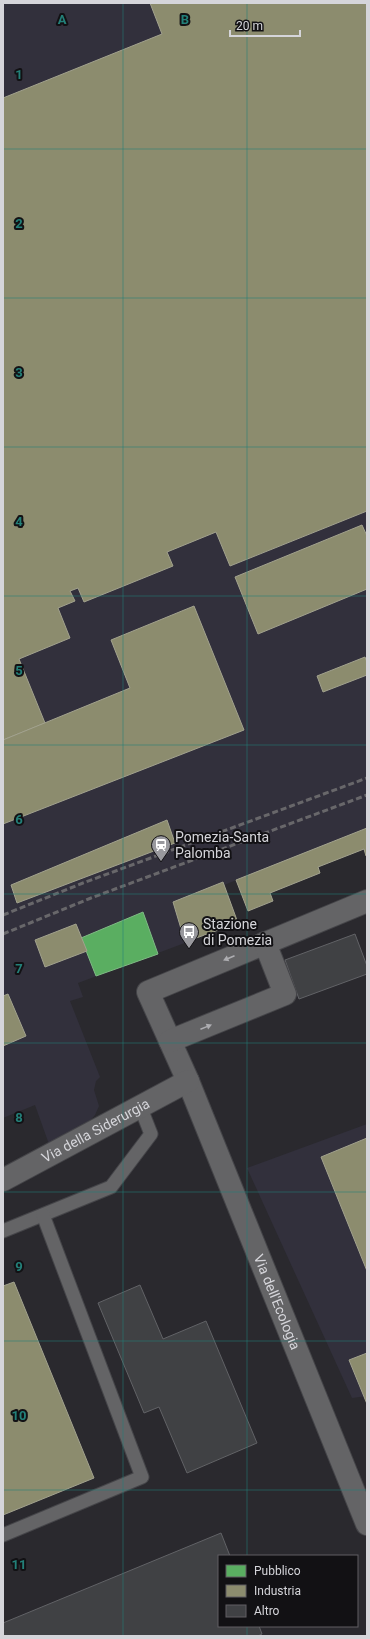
<svg xmlns="http://www.w3.org/2000/svg" width="370" height="1639" font-family="Roboto,sans-serif">
<style>
.built{fill:#32303c}
.public{fill:#5aae61;stroke:#7fba85}
.industry{fill:#8c8c6e;stroke:#a2a28e}
.building{fill:#404144;stroke:#616266}
.lines{fill:none;stroke-linecap:round;stroke-linejoin:round}
.lane-casing{stroke:#454549;stroke-width:15}
.street-casing{stroke:#454549;stroke-width:24}
.lane{stroke:#646466;stroke-width:13}
.street{stroke:#646466;stroke-width:22}
.rail{stroke:#68676a;stroke-width:3;stroke-dasharray:6 3;stroke-linecap:butt}
.oneway{fill:#adadb1}
.grid{fill:none;stroke:#238079;stroke-width:1;stroke-opacity:0.55}
.labels{text-anchor:middle;dominant-baseline:central;stroke-width:4;stroke-linejoin:round;paint-order:stroke}
.poi-label{font-size:14px;fill:#d5d5da;stroke:#121114;text-anchor:start}
.street-label{font-size:14px;fill:#d5d5da;stroke:#121114}
.grid-label{font-size:13px;text-anchor:middle;font-weight:bold;fill:#238079;stroke:#121114;stroke-width:4;stroke-linejoin:round;paint-order:stroke}
</style>
<rect width="100%" height="100%" fill="#2a292e"/>
<g class="built">
<path d="M3 3H367V828L224 885 238 923 78 983 83 997 70 1001 100 1077 96 1081 94 1090 99 1106 95 1115 83 1129 50 1147 35 1105 3 1118Z"/>
<path d="M367 1124V1396L352 1398 247 1168Z"/>
</g>
<path class="public" d="M143 912 158 954 96 976 81 938Z"/>
<g class="industry">
<path d="M150 3H367V511L230 566 216 532 167 552 173 566 84 602 78 588 70 591 75 601 58 608 70 638 19 659 45 723 3 740V98L162 34Z"/>
<path d="M362 525 367 536V589L258 634 235 577Z"/>
<path d="M194 606 244 730 3 824V740L130 688 111 640Z"/>
<path d="M365 657 367 662V675L323 692 317 676Z"/>
<path d="M167 820 175 843 17 903 11 885Z"/>
<path d="M367 828V855L366 856 364 849 318 867 320 873 270 893 273 901 248 911 236 880Z"/>
<path d="M223 882 238 923 185 942 173 902Z"/>
<path d="M76 924 87 951 45 967 35 940Z"/>
<path d="M8 994 26 1036 3 1046V996Z"/>
<path d="M367 1138V1271L321 1157Z"/>
<path d="M14 1282 94 1478 3 1515V1286Z"/>
<path d="M367 1353V1404L349 1360Z"/>
</g>
<g class="building">
<path d="M355 934 367 966V974L299 999 285 960Z"/>
<path d="M140 1285 163 1339 206 1321 257 1443 187 1473 159 1407 144 1413 98 1303Z"/>
<path d="M221 1533 230 1556H219V1626H259L262 1634 258 1636H3V1623Z"/>
</g>
<g class="lines">
<defs>
<g id="lane">
<path d="M3 1231 111 1187 151 1134 140 1106"/>
<path d="M3 1535 142 1477 43 1215"/>
</g>
<g id="street">
<path id="s1" d="M367 901 148 992 188 1081 367 1524"/>
<path d="M170 1041 285 994 265 943"/>
<path id="s2" d="M3 1180 188 1081"/>
</g>
</defs>
<use href="#lane" class="lane-casing"/>
<use href="#street" class="street-casing"/>
<use href="#lane" class="lane"/>
<use href="#street" class="street"/>
<g class="rail">
<path d="M3 915 83 883 367 778"/>
<path d="M3 934 91 898 367 795"/>
</g>
</g>
<defs><path id="oneway-solid" d="M-6-.8H1V-3.2L6.5 0L1 3.2V.8H-6Z"/></defs>
<g class="oneway">
<use href="#oneway-solid" transform="translate(229 958) rotate(157)"/>
<use href="#oneway-solid" transform="translate(206 1027) rotate(-22)"/>
</g>
<path class="grid" d="M123 3V1636M247 3V1556M3 149H367M3 298H367M3 447H367M3 596H367M3 745H367M3 894H367M3 1043H367M3 1192H367M3 1341H367M3 1490H367M247 1626V1636"/>
<defs>
<symbol id="station-pin" viewBox="-11 -11 22 30"><path d="M0 17L-7.5 6A9.5 9.5 0 1 1 7.5 6Z" fill="#99999e" stroke="#121114"/><path d="M-3-6H3Q5-6 5-4V2Q5 4 3 4L4.5 6H3L1.5 4h-3L-3 6H-4.5L-3 4Q-5 4-5 2V-4Q-5-6-3-6ZM-3.5-4v3h7v-3ZM-3.5 1v1.5H-2V1ZM2 1v1.5H3.5V1Z" fill="#fff"/></symbol>
<symbol id="bus-pin" viewBox="-11 -11 22 30"><path d="M0 17L-7.5 6A9.5 9.5 0 1 1 7.5 6Z" fill="#99999e" stroke="#121114"/><path d="M-5-6H5V4H4V6H2V4H-2V6H-4V4H-5ZM-3.5-4V0h7V-4ZM-3.5 1.2v1.5H-2V1.2ZM2 1.2v1.5H3.5V1.2Z" fill="#fff"/></symbol>
</defs>
<g fill-rule="evenodd">
<use href="#station-pin" x="150" y="834" width="22" height="30"/>
<use href="#bus-pin" x="178" y="921" width="22" height="30"/>
</g>
<g class="labels">
<g class="poi-label">
<text x="175" y="837">Pomezia-Santa<tspan x="175" dy="16">Palomba</tspan></text>
<text x="203" y="924">Stazione<tspan x="203" dy="16">di Pomezia</tspan></text>
</g>
<g class="street-label">
<text stroke="none"><textPath href="#s2" startOffset="105">Via della Siderurgia</textPath></text>
<text stroke="none"><textPath href="#s1" startOffset="573">Via dell'Ecologia</textPath></text>
</g>
</g>
<g class="grid-label">
<text x="62" y="24">A</text>
<text x="185" y="24">B</text>
<text x="19" y="79">1</text>
<text x="19" y="228">2</text>
<text x="19" y="377">3</text>
<text x="19" y="526">4</text>
<text x="19" y="675">5</text>
<text x="19" y="824">6</text>
<text x="19" y="973">7</text>
<text x="19" y="1122">8</text>
<text x="19" y="1271">9</text>
<text x="19" y="1420">10</text>
<text x="19" y="1569">11</text>
</g>
<rect width="370" height="1639" fill="none" stroke="#d5d5da" stroke-width="8"/>
<rect x="218" y="1555" width="140" height="72" fill="#121114" stroke="#605f63"/>
<rect x="226" y="1565" width="20" height="12" fill="#5aae61" stroke="#605f63"/>
<text x="254" y="1575" font-size="12" fill="#d5d5da">Pubblico</text>
<rect x="226" y="1585" width="20" height="12" fill="#8c8c6e" stroke="#605f63"/>
<text x="254" y="1595" font-size="12" fill="#d5d5da">Industria</text>
<rect x="226" y="1605" width="20" height="12" fill="#404144" stroke="#605f63"/>
<text x="254" y="1615" font-size="12" fill="#d5d5da">Altro</text>
<path d="M230 30v6h70v-6" fill="none" stroke="#d5d5da" stroke-width="2"/>
<text x="236" y="30" font-size="12" fill="#d5d5da" stroke="#121114" stroke-width="3" paint-order="stroke">20 m</text>
</svg>
